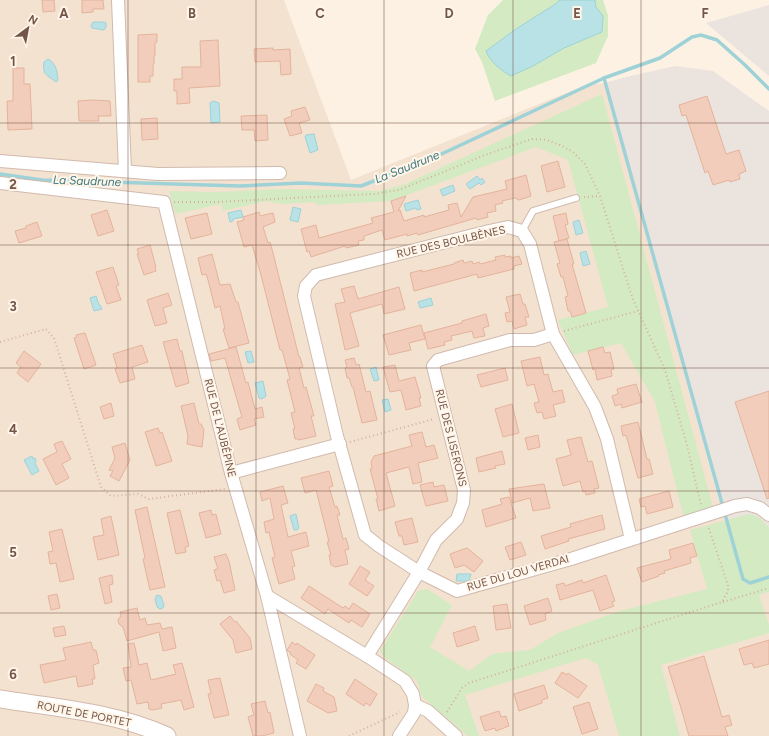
<svg xmlns="http://www.w3.org/2000/svg" width="769" height="736" font-family="Figtree,sans-serif">
<style>
.residential{fill:#f4e2d1}
.industrial{fill:#ebe4de}
.green{fill:#d4eac2}
.water{fill:#b8e2e6;stroke:#9ed2d7}
.lines{fill:none;stroke-linecap:round;stroke-linejoin:round}
.stream{stroke:#9ed2d7;stroke-width:3.5}
.building{fill:#f2cdbb;stroke:#e4b39b}
.lane-casing{stroke:#d0baad;stroke-width:8}
.street-casing{stroke:#d0baad;stroke-width:14}
.secondary-casing{stroke:#d3b9aa;stroke-width:19}
.path{stroke:#d6b19e;stroke-width:2;stroke-dasharray:1 3;stroke-linecap:butt}
.lane{stroke:#fff;stroke-width:6}
.street{stroke:#fff;stroke-width:12}
.secondary{stroke:#fff;stroke-width:17}
.grid{fill:none;stroke:#745649;stroke-width:1;stroke-opacity:0.55}
.labels{text-anchor:middle;dominant-baseline:central;stroke-width:4;stroke-linejoin:round;paint-order:stroke}
.street-label{font-size:11px;fill:#745649;stroke:#fff5e9}
.water-label{font-size:12px;font-style:italic;fill:#3f7a81;stroke:#fff5e9}
.grid-label{font-size:13px;text-anchor:middle;font-weight:bold;fill:#745649;stroke:#fff5e9;stroke-width:4;stroke-linejoin:round;paint-order:stroke}
</style>
<rect width="100%" height="100%" fill="#fcf1e3"/>
<path class="residential" d="M0 0H284L351 180 586 85 605 83 741 581 769 574V736H0Z"/>
<g class="industrial">
<path d="M769 5V76L706 23Z"/>
<path d="M675 66 713 71 769 111V574L741 581 605 83 622 78Z"/>
</g>
<g class="green">
<path d="M503 0H603L608 15V36L596 63 495 101 482 62 475 49 488 15Z"/>
<path d="M602 94 714 511 684 519 655 402 621 343 573 355 558 320 608 307 568 160 536 147 391 201 316 205V202L283 204 266 201 223 211 221 204 175 214 169 191 214 192 285 189 378 191 403 185Z"/>
<path d="M749 514 759 517 769 528V592L759 595 769 625V633L661 665 680 736H619L598 665 586 658 465 695 479 736H468L422 697 417 681 386 659 380 651 418 591 427 589 452 605 430 647 469 671 492 654 530 650 558 633 620 611 707 589 690 530Z"/>
</g>
<g class="water">
<path d="M559 0H595L596 7 603 16 602 32 564 48 533 66 513 75 511 76C502 71 490 62 486 51L516 29 557 3Z"/>
<path d="M93 22H104L106 23V27L104 30 92 28 91 26Z"/>
<path d="M48 59C57 64 57 72 58 80L56 82C47 75 42 75 44 62Z"/>
<path d="M213 101 219 103 220 122 211 123 210 103Z"/>
<path d="M314 134 318 150 310 153 305 137 306 135Z"/>
<path d="M477 176 480 180 482 178 485 182 481 185 479 183 470 189 466 184Z"/>
<path d="M453 185 455 191 443 196 440 190Z"/>
<path d="M418 200 421 209 417 210 416 208 406 211 404 204Z"/>
<path d="M293 207 301 209 298 222 290 220Z"/>
<path d="M241 210 243 217 233 219V221L230 222 228 213Z"/>
<path d="M579 220 583 233 576 235 573 222Z"/>
<path d="M586 251 590 264 583 266 580 253Z"/>
<path d="M96 296 99 305H100L102 309 94 311 90 298Z"/>
<path d="M431 298 433 305 420 308 418 302Z"/>
<path d="M251 351 254 362 248 363 245 352Z"/>
<path d="M376 367 379 380 374 381 370 369Z"/>
<path d="M263 381 266 396 262 399 259 398 255 383Z"/>
<path d="M388 399 391 410 385 412 382 400Z"/>
<path d="M32 456 33 459 35 458 36 461 35 463 39 471 32 475 24 460Z"/>
<path d="M296 514 299 528 297 530H294L290 516Z"/>
<path d="M457 574H471L469 581H456Z"/>
<path d="M157 595 161 596 164 605 163 608 160 609 157 607 155 599Z"/>
</g>
<g class="lines">
<g class="stream">
<path d="M604 78 743 579 750 583 769 577"/>
<path d="M0 174 42 180 240 186 301 183 361 186 433 158 604 78 660 58 692 37 701 35 717 40 745 65 769 89"/>
</g>
</g>
<g class="building">
<path d="M42 0H54L55 11 43 12Z"/>
<path d="M82 0H103L104 9H93V12L82 13Z"/>
<path d="M157 34V42L155 43V56H154V64L153 65V76H150V82H138V35Z"/>
<path d="M218 40 220 86 189 88 190 103 177 104V91H174V79H182V67H201L200 41Z"/>
<path d="M273 48V50L290 49 291 74 281 75 280 61 255 62 254 49Z"/>
<path d="M13 68H24V84H30L32 129 8 130 7 101H13Z"/>
<path d="M707 96 726 154 739 150 746 171 739 174 740 179 730 182 729 180 713 185 708 171 705 173 686 115 682 116 679 105Z"/>
<path d="M93 100 110 101 111 116H98L99 121H79L78 101Z"/>
<path d="M305 107 310 120 299 123 302 133 290 136 284 119 292 116 291 111Z"/>
<path d="M267 115 268 140 255 141 254 130H242L241 116Z"/>
<path d="M157 118 158 139 142 140 141 119Z"/>
<path d="M558 161 565 187 547 192 541 166Z"/>
<path d="M526 175 531 196 519 200 515 198 502 201 503 203 495 205 496 211 487 213 488 217 477 220 476 218 418 235 417 233 407 236V234L385 240 382 230 364 236V240L358 241 359 245 346 248 345 246 311 257 309 251 307 252 301 229 316 225 319 238 373 223 371 218 394 212 391 201 406 196 398 211 400 210 404 221 424 215V217L449 210 448 205 457 203 461 217 473 197 507 189 505 181Z"/>
<path d="M107 210 114 231 98 236 91 215Z"/>
<path d="M259 212 260 216 273 213 275 222 263 227 268 243 270 242 273 253 299 357H300L303 367 299 368 304 388 306 387 314 416H311L316 436 299 440V439H295L293 429H295L291 413 295 412 287 380 290 379 282 350H280L261 275 252 245 244 247 237 222 244 220 243 217Z"/>
<path d="M207 213 212 234 191 239 185 218Z"/>
<path d="M566 213 568 224 565 225 569 238 559 241 553 216Z"/>
<path d="M37 222 42 236 19 243 15 231 26 228V226Z"/>
<path d="M567 239 574 264H572L586 313 572 317 570 311H568L565 297 568 296 563 277H561L557 264 560 263 554 242Z"/>
<path d="M150 245 156 267H155L156 271 144 275 137 254H139L137 249Z"/>
<path d="M212 254 220 285 230 284 236 302H238L249 343 229 348 223 329H225L220 306 215 308 208 280 206 274 202 275 198 258Z"/>
<path d="M505 255V257L511 256V258L519 256 522 264 514 266V269L478 278 477 274 414 291 410 273 422 270V272L454 264V263L463 260 464 263 472 261 473 264 479 262 480 264 496 260 495 257Z"/>
<path d="M113 267 119 285 116 286 121 300 107 304 96 272Z"/>
<path d="M354 286 358 299 399 287 405 309 384 314 382 304 350 313 359 346 345 350 335 304 345 302 341 289Z"/>
<path d="M168 293 172 305 163 308 167 323 155 326 147 300Z"/>
<path d="M520 294 523 304H525L529 317H525L527 325 514 329 512 321 507 322 505 313 510 312 506 297Z"/>
<path d="M486 314 489 326 483 328 485 336 474 338 472 331 451 336 452 340 444 342 445 345 428 349 424 333 462 323V321Z"/>
<path d="M421 325 425 339 409 343 411 350 389 355 383 335Z"/>
<path d="M85 333 96 365 84 369 74 338 77 337 76 335Z"/>
<path d="M177 339 180 351H182L189 383 176 387 163 342Z"/>
<path d="M142 345 148 362 132 367 135 379 120 383 115 369 117 368 113 354Z"/>
<path d="M236 347 246 383 248 382 255 409 262 407 264 417 254 419 256 425 240 430 237 419 242 417 225 358 211 361 209 354Z"/>
<path d="M603 347 605 353 610 352 614 369 611 370 612 376 597 380 595 369 593 370 588 351Z"/>
<path d="M24 351 41 364 28 382 17 373 21 367 16 363Z"/>
<path d="M540 357 544 375 548 374 553 392 562 390 565 402 553 405 556 416 544 419 542 412 537 413 534 403 539 402 534 384 527 386 521 361Z"/>
<path d="M354 358 356 365 359 364 366 392 370 391 377 420 362 423 353 387H352L349 378H347L345 368 347 367 345 360Z"/>
<path d="M395 365 399 381 415 377 421 398H419L421 406 406 410 401 390 390 392 383 367Z"/>
<path d="M505 368 508 380 481 387 477 375Z"/>
<path d="M636 384 642 402 622 408 621 404 615 406 612 396 618 394 617 389Z"/>
<path d="M769 391V498L767 499 735 402Z"/>
<path d="M111 403 114 416 104 419 100 407Z"/>
<path d="M194 403 199 424H201L204 430 202 447 187 444 188 436 181 406Z"/>
<path d="M512 404 519 433 503 437 495 409Z"/>
<path d="M638 422 647 459H649L653 474 638 478 626 435 623 436 621 426Z"/>
<path d="M158 428 160 433 162 432 172 461 156 466 145 432Z"/>
<path d="M422 432 426 447 434 445 438 458 418 463 422 482 413 484 409 467 386 473 395 506 379 511 376 499H378L370 469H372L371 462 374 456 412 446 409 435Z"/>
<path d="M538 435 540 447 528 450 525 438Z"/>
<path d="M581 437 588 462 592 461 599 488 594 489 595 493 586 495 585 491 583 492 580 481 563 486 556 459 571 455 567 440Z"/>
<path d="M62 441 71 459 62 464 69 478 56 485 43 459 57 452 54 444Z"/>
<path d="M125 443 130 460 119 481 110 476 113 471 109 470 115 458 112 447Z"/>
<path d="M502 451 505 464 495 466 496 468 479 472 476 458Z"/>
<path d="M329 471 333 486 329 487 335 507 337 506 340 515H337L343 539 346 538 349 549 345 550 348 564 335 567 331 565 329 555H331L327 542H329L316 490 305 493 301 478Z"/>
<path d="M433 482 434 487 444 485 448 501 426 506 420 485Z"/>
<path d="M544 484 550 508 533 511 530 498 512 503 509 489Z"/>
<path d="M283 486 288 503 281 505 288 537 306 532 309 546 291 551 295 566 292 567 295 579 279 584 272 558 275 557 269 532 266 533 264 522 274 519 270 498 262 501 260 492Z"/>
<path d="M669 491 673 507 647 514 645 506 641 507 639 499Z"/>
<path d="M509 497 516 518 486 527 482 510 502 504 500 499Z"/>
<path d="M147 507 165 587 150 590 143 559 145 558 135 510Z"/>
<path d="M180 510 189 546 185 547 186 552 176 554 167 513Z"/>
<path d="M211 510 212 515 216 514 221 534 206 538 199 513Z"/>
<path d="M602 515 605 529 568 539 569 541 545 549 541 536 571 527 570 524Z"/>
<path d="M111 516 119 555 98 560 93 537 104 535 101 519Z"/>
<path d="M412 518 418 542 404 545 402 536H399L395 522Z"/>
<path d="M62 529 74 579 60 582 56 563 50 564 48 552 53 551 49 532Z"/>
<path d="M521 542 526 555 510 560 505 547Z"/>
<path d="M693 543 697 556 690 558 691 563 664 571 665 573 658 575 659 576 642 582 637 568 671 559 669 550Z"/>
<path d="M467 548 483 561 474 572 464 565 455 568 450 554Z"/>
<path d="M226 554 229 561 235 590 224 593 220 580 217 581 214 570 218 569 214 557Z"/>
<path d="M360 566 370 572 365 580 374 586 367 596 349 584Z"/>
<path d="M112 575 113 584 109 585 112 602 105 604 99 578Z"/>
<path d="M606 575 615 601 612 602 614 606 600 611 593 590 560 600 556 585 564 583 565 586 582 580 583 583Z"/>
<path d="M309 586 343 608 345 606 349 609 353 603 370 614 362 627 351 620 349 623 328 609 325 614 301 598Z"/>
<path d="M57 594 60 608 51 610 48 596Z"/>
<path d="M548 598 552 611 545 614 546 620 530 625 524 606Z"/>
<path d="M507 604 511 628 496 630 493 606Z"/>
<path d="M137 608 140 620 145 618 147 625 160 623 162 629 172 627 176 648 163 651 159 632 127 641 123 627 119 624 118 620 121 616 120 612Z"/>
<path d="M230 616 235 622 236 621 250 638 252 649 236 653 233 640 220 624Z"/>
<path d="M64 626 66 635 55 637 53 628Z"/>
<path d="M475 626 479 640 457 647 453 633Z"/>
<path d="M769 640V664L754 668 752 663 744 665 739 649Z"/>
<path d="M91 642 93 650H96L99 663 93 665 95 679H92L93 684 78 687 76 676 44 683 40 665 66 660 63 648Z"/>
<path d="M292 642 296 645 297 643 315 655 306 669 296 663 298 660 290 654 291 653 288 651 287 650Z"/>
<path d="M134 643 139 665 147 663 151 680 176 674 173 665 182 663 194 707 184 710 181 700 161 704 162 708 153 710 149 709 148 702 137 704 131 680 126 681 123 668 131 667 128 644Z"/>
<path d="M704 656 722 717 729 715 732 725 725 727 728 736H689L681 708 668 667Z"/>
<path d="M562 672 567 675 568 673 587 686 578 698 555 683Z"/>
<path d="M220 678 229 715 214 718 208 694H211L208 680Z"/>
<path d="M355 679 377 694 370 706 366 703 364 706 346 694Z"/>
<path d="M316 684 324 688 323 691 334 697 337 711 328 713 307 701Z"/>
<path d="M544 685 548 698 542 700V703L519 711 514 694Z"/>
<path d="M265 701 268 713 270 712 274 733 262 736H253L248 717 254 715 251 704Z"/>
<path d="M589 702 598 729 582 734 573 707Z"/>
<path d="M499 711 501 717 506 716 509 726 496 731 495 728 485 731 480 717Z"/>
</g>
<g class="lines">
<defs>
<path id="lane" d="M522 231 533 211 576 198"/>
<g id="street">
<path d="M118 0 125 171"/>
<path d="M0 161 158 174 280 173"/>
<path d="M0 183 164 202 231 473 267 596 367 656 405 681 413 694 415 705 414 713 399 736"/>
<path d="M231 473 340 444"/>
<path d="M631 539 607 439 595 407 553 334 530 244 522 231 508 227 489 231 316 275 306 286 304 296 337 436 365 535 379 546 419 572 457 591 571 559 735 506 747 504 760 508 769 515"/>
<path d="M267 596 300 736"/>
<path d="M367 656 419 572 436 540 457 519 463 503 464 490 433 366 438 360 510 340H534L553 334"/>
<path d="M415 705 428 711 456 736"/>
</g>
<path id="secondary" d="M0 699C56 708 115 712 167 736"/>
</defs>
<use href="#lane" class="lane-casing"/>
<use href="#street" class="street-casing"/>
<use href="#secondary" class="secondary-casing"/>
<g class="path">
<path d="M584 197 600 196"/>
<path d="M174 202H216L352 195 374 194 399 190 485 155 532 139 547 140 560 145 573 152 585 164 600 196 632 297 665 370 687 445 701 505"/>
<path d="M564 331 638 311"/>
<path d="M0 342 46 329 54 338 101 487 111 496 138 494 149 499 225 489"/>
<path d="M350 442 434 419"/>
<path d="M723 602 769 588"/>
<path d="M447 712 462 688 469 683 722 602 728 591V585L708 526"/>
<path d="M349 736 400 712"/>
</g>
<use href="#lane" class="lane"/>
<use href="#street" class="street"/>
<use href="#secondary" class="secondary"/>
</g>
<path class="grid" d="M128 0V736M256 0V736M384 0V736M513 0V736M641 0V736M0 123H769M0 245H769M0 368H769M0 491H769M0 613H769"/>
<g class="labels">
<g class="street-label">
<text transform="translate(451 242) rotate(-13)">RUE DES BOULBÈNES</text>
<text transform="translate(220 428) rotate(76)">RUE DE L'AUBÉPINE</text>
<text transform="translate(451 438) rotate(76)">RUE DES LISERONS</text>
<text transform="translate(518 573) rotate(-16)">RUE DU LOU VERDAI</text>
<text transform="translate(84 714) rotate(11)">ROUTE DE PORTET</text>
</g>
<g class="water-label">
<text transform="translate(407 167) rotate(-22)">La Saudrune</text>
<text transform="translate(87 181) rotate(2)">La Saudrune</text>
</g>
</g>
<g class="grid-label">
<text x="64" y="18">A</text>
<text x="192" y="18">B</text>
<text x="320" y="18">C</text>
<text x="449" y="18">D</text>
<text x="577" y="18">E</text>
<text x="705" y="18">F</text>
<text x="13" y="66">1</text>
<text x="13" y="189">2</text>
<text x="13" y="311">3</text>
<text x="13" y="434">4</text>
<text x="13" y="557">5</text>
<text x="13" y="679">6</text>
</g>
<g transform="translate(28 28) rotate(32)" stroke="#fff5e9" stroke-width="3" paint-order="stroke">
<path d="M0-3L7 15L0 10L-7 15Z" fill="#745649"/>
<text y="-6" font-size="11" font-weight="bold" text-anchor="middle" fill="#745649">N</text>
</g>
</svg>
